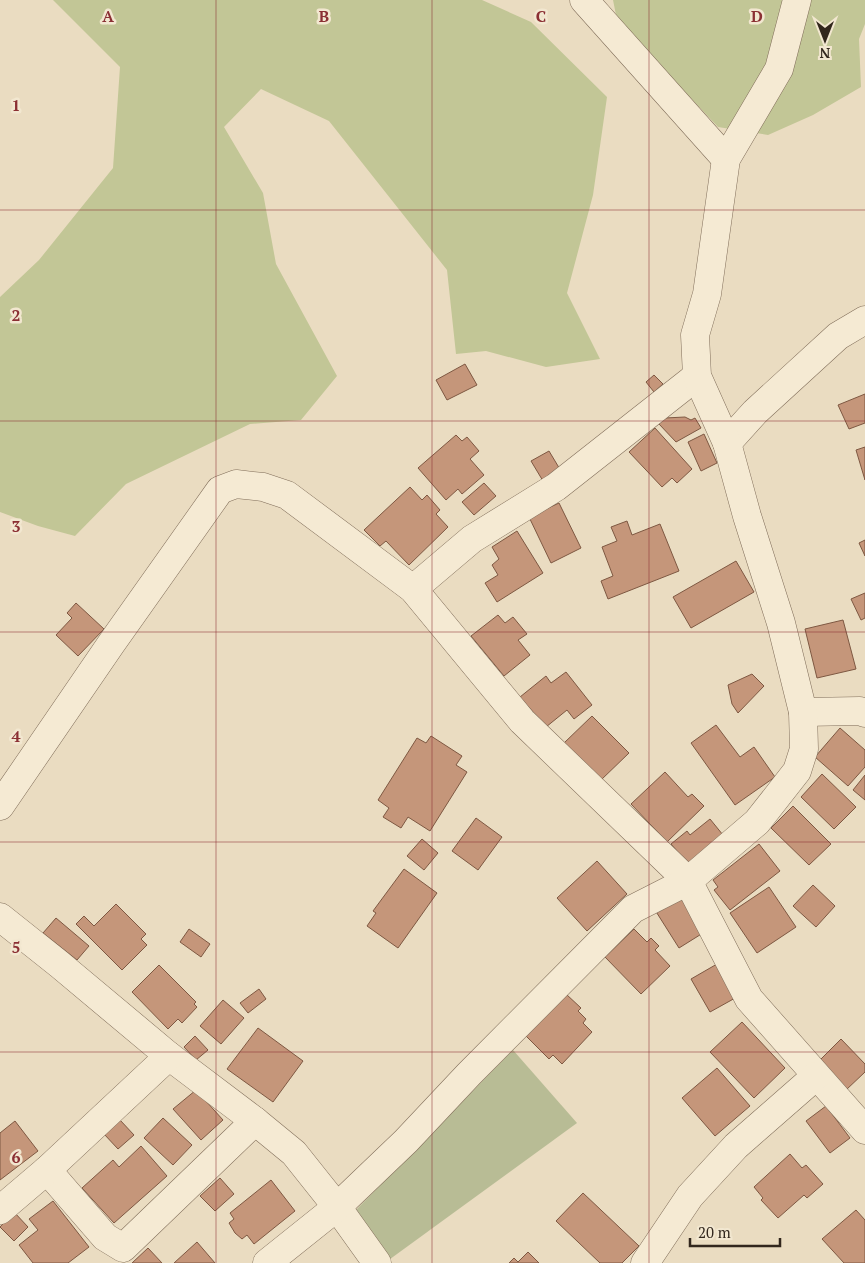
<svg xmlns="http://www.w3.org/2000/svg" width="865" height="1263" font-family="'PT Serif',serif">
<style>
.green{fill:#c2c696}
.cemetery{fill:#b8bc95}
.building{fill:#c5967a;stroke:#7e5842}
.lines{fill:none;stroke-linecap:round;stroke-linejoin:round}
.minor-casing{stroke:#816e5a;stroke-width:29}
.minor{stroke:#f5ead3;stroke-width:28}
.grid{fill:none;stroke:#8b2f33;stroke-width:1;stroke-opacity:0.55}
.grid-label{font-size:16px;text-anchor:middle;font-weight:bold;fill:#8b2f33;stroke:#f2e7d0;stroke-width:5;stroke-linejoin:round;paint-order:stroke}
</style>
<rect width="100%" height="100%" fill="#eadcc1"/>
<g class="green">
<path d="M53 0H482L531 22 607 97 593 195 567 293 600 359 546 367 486 351 456 354 447 270 329 121 261 89 224 127 263 193 276 264 337 376 301 420 250 424 126 484 75 536 38 526 0 512V297L39 260 113 168 120 67Z"/>
<path d="M613 0H865V24L859 39 861 87 813 115 768 135 718 127 617 20Z"/>
</g>
<path class="cemetery" d="M513 1050 577 1123 386 1262 351 1215Z"/>
<g class="building">
<path d="M465 364 477 385 447 400 436 380Z"/>
<path d="M654 375 663 384 654 392 646 382Z"/>
<path d="M865 394V423L849 429 838 405Z"/>
<path d="M685 417 691 420 695 418 701 428 676 442 659 424 665 418Z"/>
<path d="M655 428 692 469 677 483 672 478 662 487 629 452Z"/>
<path d="M704 434 717 463 701 471 688 442Z"/>
<path d="M456 435 462 441 467 437 479 451 470 459 484 475 462 494 458 489 446 500 418 468Z"/>
<path d="M865 447V480L856 450Z"/>
<path d="M549 451 561 471 543 481 531 461Z"/>
<path d="M484 483 496 496 474 515 462 502Z"/>
<path d="M410 487 422 500 427 495 440 510 436 514 448 527 409 565 386 541 380 546 364 530Z"/>
<path d="M559 503 581 548 551 563 529 517Z"/>
<path d="M627 521 632 535 660 524 679 571 608 599 601 581 613 576 602 547 617 541 611 527Z"/>
<path d="M517 531 543 573 497 602 485 583 498 575 492 565 499 559 492 547Z"/>
<path d="M865 540V556L859 543Z"/>
<path d="M736 561 754 592 691 628 673 597Z"/>
<path d="M865 593V618L861 620 851 599Z"/>
<path d="M76 603 104 629 78 656 56 635 72 618 67 613Z"/>
<path d="M498 615 505 623 513 617 527 634 518 640 530 655 504 676 471 636Z"/>
<path d="M843 620 856 669 817 678 805 629Z"/>
<path d="M566 672 592 705 574 719 567 710 546 727 520 697 546 676 551 683Z"/>
<path d="M752 674 764 686 738 713 732 704 728 685Z"/>
<path d="M592 716 629 753 601 780 564 743Z"/>
<path d="M716 725 740 757 754 747 775 777 735 805 691 743Z"/>
<path d="M840 728 865 750V767L848 786 815 757Z"/>
<path d="M431 736 462 756 456 765 467 772 430 831 408 817 401 828 383 817 389 808 378 800 417 738 426 743Z"/>
<path d="M665 772 688 797 692 794 704 806 667 842 631 804Z"/>
<path d="M822 774 856 807 834 829 801 797Z"/>
<path d="M865 775V800L853 790Z"/>
<path d="M793 806 831 844 809 865 771 828Z"/>
<path d="M476 818 502 837 478 870 452 851Z"/>
<path d="M710 819 723 835 688 864 671 844 687 831 690 835Z"/>
<path d="M422 839 438 853 424 870 407 856Z"/>
<path d="M759 844 780 871 730 910 714 890 718 887 713 880Z"/>
<path d="M597 861 627 894 587 931 557 898Z"/>
<path d="M404 869 437 893 398 948 367 926 376 913 373 911Z"/>
<path d="M813 885 835 906 816 927 793 906Z"/>
<path d="M769 887 796 927 757 953 730 913Z"/>
<path d="M680 895 703 933 679 948 655 910Z"/>
<path d="M116 904 146 934 141 939 147 945 122 970 76 924 84 916 94 926Z"/>
<path d="M56 918 89 946 77 960 43 933Z"/>
<path d="M189 929 210 944 201 957 180 942Z"/>
<path d="M634 929 647 942 651 938 659 946 655 950 670 966 641 994 605 957Z"/>
<path d="M717 964 737 997 710 1012 691 979Z"/>
<path d="M159 965 196 1002 194 1004 197 1007 182 1023 178 1019 168 1029 132 992Z"/>
<path d="M259 989 266 999 248 1013 240 1003Z"/>
<path d="M566 994 581 1008 578 1011 586 1019 583 1023 592 1032 562 1064 553 1055 549 1059 526 1036Z"/>
<path d="M223 1000 244 1018 221 1044 200 1026Z"/>
<path d="M742 1022 785 1068 754 1098 710 1052Z"/>
<path d="M258 1028 303 1061 273 1102 227 1069Z"/>
<path d="M195 1036 208 1050 196 1060 184 1047Z"/>
<path d="M841 1039 865 1064V1072L846 1090 819 1061Z"/>
<path d="M717 1068 750 1106 715 1136 682 1098Z"/>
<path d="M196 1090 223 1120 201 1140 173 1109Z"/>
<path d="M826 1106 850 1138 830 1153 806 1121Z"/>
<path d="M163 1118 192 1145 173 1165 144 1138Z"/>
<path d="M120 1120 134 1135 118 1149 104 1134Z"/>
<path d="M15 1121 38 1151 0 1180V1133Z"/>
<path d="M141 1146 167 1176 114 1223 82 1188 113 1160 119 1167Z"/>
<path d="M790 1154 802 1168 806 1165 823 1184 807 1198 804 1195 778 1218 761 1200 763 1198 754 1187Z"/>
<path d="M220 1178 234 1194 215 1211 200 1196Z"/>
<path d="M271 1180 295 1211 254 1244 247 1235 242 1239 235 1233 229 1223 234 1219 230 1213Z"/>
<path d="M583 1193 639 1246 622 1263H600L556 1221Z"/>
<path d="M53 1201 89 1247 68 1263H33L19 1245 38 1230 29 1219Z"/>
<path d="M856 1210 865 1220V1263H844L822 1239Z"/>
<path d="M14 1212 28 1227 14 1241 0 1227Z"/>
<path d="M197 1242 215 1263H174Z"/>
<path d="M148 1248 162 1263H132Z"/>
<path d="M528 1252 539 1263H509L514 1258 518 1262Z"/>
</g>
<g class="lines">
<defs>
<g id="minor">
<path d="M584 0 726 159"/>
<path d="M727 443 755 412 838 336 865 320"/>
<path d="M413 589 472 539 556 487 697 376"/>
<path d="M803 712 860 711 865 713"/>
<path d="M0 806 111 644 220 490 236 484 263 487 287 495 413 589 522 721 688 881 749 999 865 1130"/>
<path d="M0 917 59 964 169 1056 255 1121 294 1153 337 1207 377 1263"/>
<path d="M47 1170 105 1237 123 1248 255 1121"/>
<path d="M0 1210 47 1170 169 1056"/>
<path d="M267 1263 337 1207 406 1141 469 1074 633 909 688 881 757 822 797 771 804 749 803 712 781 623 747 516 727 443 697 376 695 335 707 294 726 159 779 69 797 0"/>
<path d="M645 1263 690 1196 736 1146 816 1076"/>
</g>
</defs>
<use href="#minor" class="minor-casing"/>
<use href="#minor" class="minor"/>
</g>
<path class="grid" d="M216 0V1263M432 0V1263M649 0V1263M0 210H865M0 421H865M0 632H865M0 842H865M0 1052H865"/>
<g class="grid-label">
<text x="108" y="22">A</text>
<text x="324" y="22">B</text>
<text x="541" y="22">C</text>
<text x="757" y="22">D</text>
<text x="16" y="111">1</text>
<text x="16" y="321">2</text>
<text x="16" y="532">3</text>
<text x="16" y="742">4</text>
<text x="16" y="953">5</text>
<text x="16" y="1163">6</text>
</g>
<g transform="translate(825 40) rotate(180)" stroke="#f2e7d0" stroke-width="4" paint-order="stroke">
<path d="M0-4L9 19L0 12L-9 19Z" fill="#32271d"/>
<text y="-8" font-size="14" font-weight="bold" text-anchor="middle" fill="#32271d">N</text>
</g>
<path d="M690 1238v8h90v-8" fill="none" stroke="#32271d" stroke-width="2.5"/>
<text x="698" y="1238" font-size="15" fill="#32271d" stroke="#f2e7d0" stroke-width="4" paint-order="stroke">20 m</text>
</svg>
